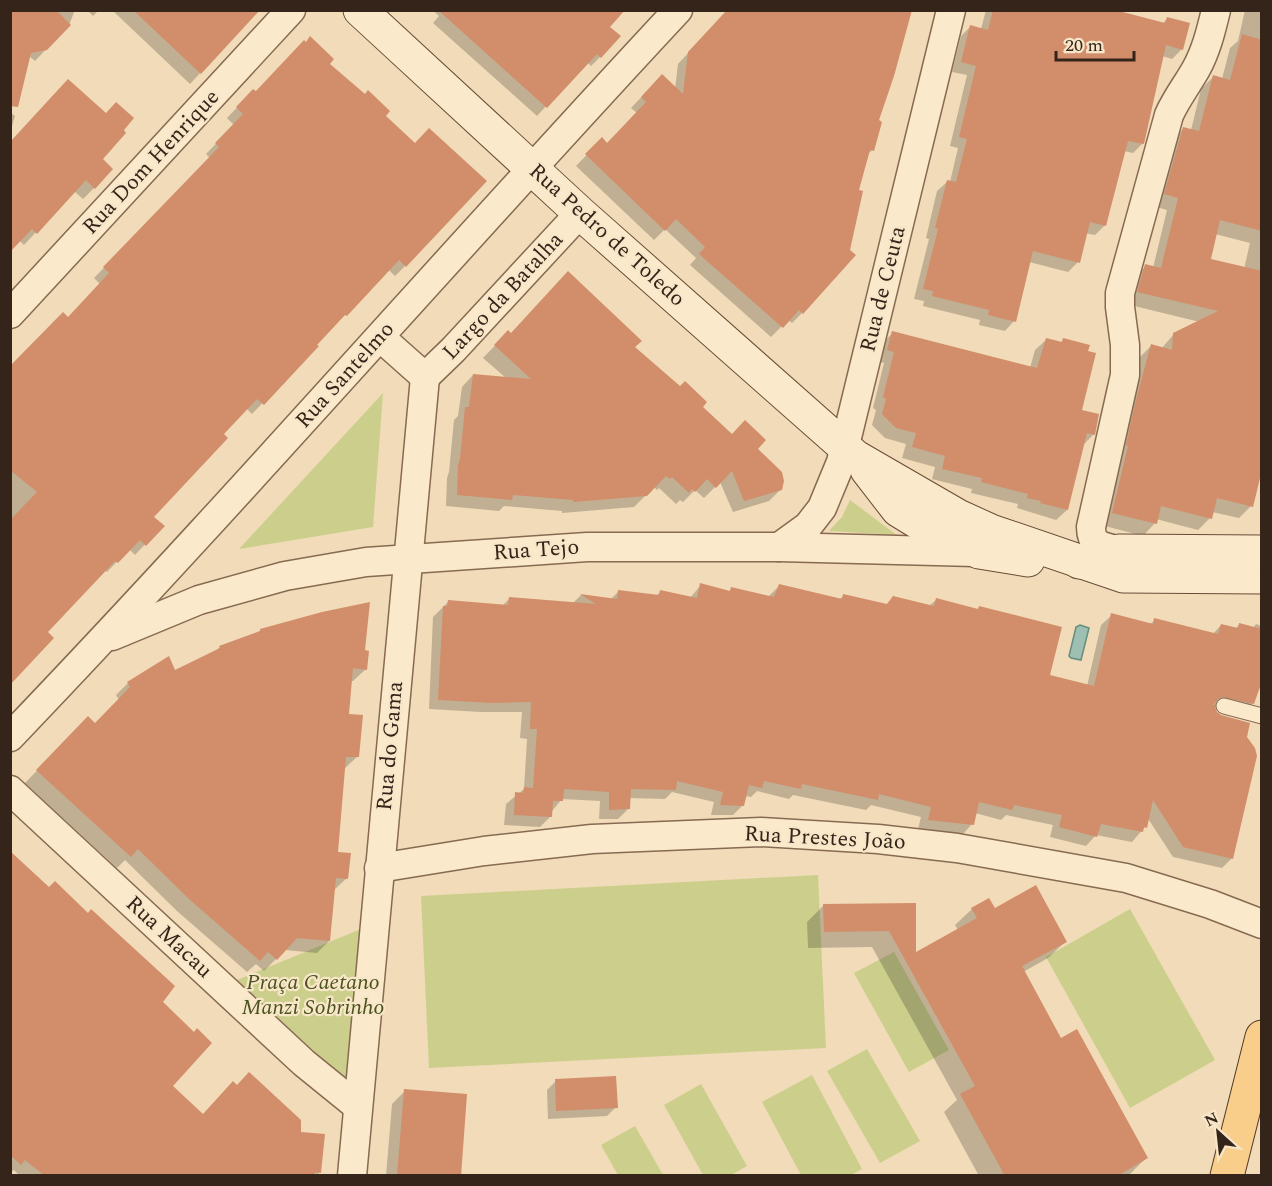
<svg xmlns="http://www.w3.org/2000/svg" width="1272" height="1186" font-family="Spectral,serif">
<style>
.green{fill:#cccf8c}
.water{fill:#9ec0b3;stroke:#658e80;stroke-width:1.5}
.shadow{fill:#0003;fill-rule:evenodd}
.building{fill:#d28d6b}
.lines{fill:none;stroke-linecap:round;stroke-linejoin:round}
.lane-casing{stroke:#876a52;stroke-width:17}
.street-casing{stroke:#876a52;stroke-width:31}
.secondary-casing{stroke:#694b36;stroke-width:35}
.primary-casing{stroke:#543928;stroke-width:35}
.lane{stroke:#fbe9cb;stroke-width:15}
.street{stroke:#fbe9cb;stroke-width:28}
.secondary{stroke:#fbe9cb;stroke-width:33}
.primary{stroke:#f9ce8b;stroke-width:33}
.labels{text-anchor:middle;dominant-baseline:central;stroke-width:4.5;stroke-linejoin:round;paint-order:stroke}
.street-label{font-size:22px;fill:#352419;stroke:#f8e6c8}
.park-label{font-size:22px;font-style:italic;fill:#4a531e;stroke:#f8e6c8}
</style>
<rect width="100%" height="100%" fill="#f1dbb8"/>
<g class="green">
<path d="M383 393 373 527 239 549Z"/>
<path d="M850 500 894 533 897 535 829 531 842 517Z"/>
<path d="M818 875 826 1048 429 1068 421 896Z"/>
<path d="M1130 909 1215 1060 1130 1108 1046 957Z"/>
<path d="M361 929 347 1082 237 980Z"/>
<path d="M894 952 949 1050 909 1072 854 973Z"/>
<path d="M867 1049 920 1141 880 1163 827 1071Z"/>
<path d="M812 1075 862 1169 851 1175H801L762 1102Z"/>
<path d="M701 1084 747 1166 731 1175H703L664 1105Z"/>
<path d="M635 1126 663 1175H618L601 1145Z"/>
</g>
<path class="water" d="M1080 625 1089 628 1081 660 1071 658 1069 656 1076 627Z"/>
<g class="shadow">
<path d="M10 10H75L69 25 35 61 29 56Z"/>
<path d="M87 10H99L93 16Z"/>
<path d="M112 10H250L254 15 190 84Z"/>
<path d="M433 10H624L608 27 600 57 591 66 587 62 537 116 433 23 439 16Z"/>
<path d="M728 10 877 121 872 150 866 156 802 313 792 323 788 320 771 337 690 265 696 258 665 229 654 240 576 166 602 139 607 145 637 113 631 108 651 87 675 89 678 64Z"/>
<path d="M986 10H1109L1162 24 1167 19 1182 49 1172 59 1162 56 1143 143 1133 153 1124 151 1105 225 1095 235 1085 233 1078 262 1068 272 1029 262 1014 321 1005 331 979 325 980 320 923 306 924 301 914 299 929 239 926 238 937 191 947 182H950L958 148 950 146 967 75 952 72 961 36 970 27 981 29Z"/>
<path d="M1245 10H1262V468L1251 506 1239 518 1212 512 1210 518 1198 530 1156 519 1155 523 1143 536 1101 525 1139 358 1151 346 1161 349 1174 334 1200 322 1126 304 1133 278 1146 266 1153 268 1167 210 1153 206 1171 141 1183 129 1191 130 1201 89 1213 77 1222 79 1230 48 1238 41ZM1215 234 1250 243 1244 269 1209 260Z"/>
<path d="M328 64 384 116 405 266 395 276 388 269 315 345 317 346 252 414 246 408 152 517 162 526 135 555 129 549 107 572 105 571 46 632 10 682V368L68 319 100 284 94 278 210 158 206 154 234 125 227 118 253 91 255 93Z"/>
<path d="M10 112 15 116 10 133Z"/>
<path d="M100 159 94 188 83 199 74 191 24 245 19 240Z"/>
<path d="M508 332 511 335 633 348 732 436 756 449 781 489 769 501 733 512 720 482 704 498 695 490 683 502 680 500 676 504 659 488 657 490 654 487 634 507 562 513V511L504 506 499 511 446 506 447 478 449 472 454 420 458 416 462 387 473 375 506 378 483 358Z"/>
<path d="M893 333 1030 368 1035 350 1046 340 1060 343 1063 340 1080 411 1097 416 1093 435 1083 445 1067 510 1056 520 1017 508 1018 504 971 493 972 489 932 479 935 467 902 458 906 444 885 438 872 425 876 410 873 408 884 363 877 361 882 343Z"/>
<path d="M701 585 728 592 732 589 768 597 779 586 839 600 843 596 886 606H929L936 600 1049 676 1087 686 1101 625 1112 615 1150 624 1155 620 1213 634 1221 625 1235 629 1239 625 1253 628 1256 624 1262 626V682L1253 703 1242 713 1214 707 1232 858 1222 868 1173 857 1147 817 1145 827 1132 842 1096 835 1086 846 1050 837 1053 825 1006 815 1001 820 975 813 972 824 962 835 918 829 921 817 871 805 866 810 793 795 789 799 757 791 751 797 745 796 743 805 733 815H711L714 802 672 792 665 799 629 798 628 809 618 819H599L600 801 562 799 552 811 550 817 540 827 504 825 506 804 524 789 527 739 520 738 522 712H481L429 709 433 617 448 602 502 606 509 599 572 604 581 595 611 599 619 591 656 596 660 592 690 598Z"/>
<path d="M261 630 363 651 366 669 353 681H350L347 715 358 756 344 769 337 853 347 878 334 890 329 941 317 953 285 950 264 971 256 964 247 972 177 911 125 860 117 868 25 783 88 718 95 724 119 700 116 695 128 683 175 672 216 651 220 647 257 634Z"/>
<path d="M10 853 161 1002 171 1086 202 1116 299 1134 320 1172 316 1176H20L14 1170 10 1173Z"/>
<path d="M914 904V954L958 930 955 925 972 909 994 910 1065 942 1048 958 1023 972 1061 1040 1146 1158 1129 1175 979 1176 944 1112 957 1100 872 947 808 948 807 922 824 905Z"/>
<path d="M556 1081 616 1107 607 1116 548 1119 547 1090Z"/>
<path d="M405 1091 459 1176H386L392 1104Z"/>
</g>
<g class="building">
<path d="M10 10H56L71 25 47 50 31 53 18 107 10 106Z"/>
<path d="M133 10H260L201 74Z"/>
<path d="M438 10H625L610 27 621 36 601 58 597 54 547 108Z"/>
<path d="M727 10H912L894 76 879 120 882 122 874 151 870 150 859 190 863 191 850 250 856 255 803 314 799 310 783 328 699 254 705 247 676 219 665 231 585 154 602 137 607 143 646 102 641 97 662 74 683 94 688 52Z"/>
<path d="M993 10H1115L1165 23 1167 17 1190 23 1183 50 1166 45 1144 144 1128 141 1106 226 1090 222 1080 263 1033 251 1016 322 988 315 989 310 932 296 933 291 923 289 938 229 935 228 947 180 956 182 967 139 959 137 976 66 961 62 970 25 988 30Z"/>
<path d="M1242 34 1262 40V231L1220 220 1211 259 1262 271V470L1253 507 1217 498 1212 519 1161 506 1157 524 1112 513 1128 446 1126 445 1136 400 1151 344 1172 350 1173 333 1218 311 1137 292 1145 264 1161 268 1178 198 1164 194 1183 127 1199 131 1213 75 1230 80Z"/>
<path d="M310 36 334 59 330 64 365 94 368 90 390 111 386 116 415 143 429 128 487 181 406 267 399 260 347 316 345 315 317 345 319 346 264 405 257 399 224 434 228 438 154 517 165 526 146 546 140 540 118 563 115 561 48 632 54 638 10 685V520L37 492 10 470V366L63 312 68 317 109 273 103 267 219 147 215 143 243 114 236 107 253 89 256 91 304 40 306 42Z"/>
<path d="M68 79 106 113 116 102 134 118 124 130 126 133 103 159 113 169 95 189 86 180 37 234 32 229 10 252V142Z"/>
<path d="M568 271 642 341 635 347 680 386 685 381 707 402 703 407 732 434 745 420 766 440 758 449 782 472 784 481 782 490 744 501 732 471 716 488 707 479 695 492 692 489 689 493 672 477 670 479 666 476 647 496 573 502V500L513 495 512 500 457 495 458 465 460 459 465 407H469L473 374 531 379 494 345 508 330 511 333Z"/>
<path d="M892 331 1037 368 1046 338 1062 342 1063 338 1090 345 1088 351 1096 353 1082 410 1099 414 1095 435 1087 433 1068 510 1040 503 1041 501 1027 498 1028 494 981 482 982 478 942 469 945 456 912 447 916 433 896 428 882 414 886 399 883 397 894 352 887 350Z"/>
<path d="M700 583 730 591 731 587 774 597 779 584 842 599 843 594 887 604 893 596 934 606 936 598 978 609 979 606 1062 627 1050 675 1094 686 1111 613 1153 624 1154 618 1218 634 1221 624 1238 628 1239 623 1262 629V681L1254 704 1222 697 1218 699 1214 704 1217 712 1221 715 1250 723 1247 737 1255 748 1257 756 1233 859 1183 847 1153 800 1147 828 1144 827 1143 832 1101 824 1097 837 1059 827 1062 815 1014 805 1012 810 979 802 974 825 928 820 931 807 879 794 878 800 802 784 801 789 764 781 762 788 749 785 744 806 720 805 723 792 677 781 676 790 631 789 630 809 609 810V792L564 789 563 801H553L552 817 514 815 515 792 523 793 524 787 533 788 537 729H530L531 702 492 703 438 700 443 606H447L448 600 508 605 509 597 596 604 580 594 617 599 618 590 659 595 660 590 697 598Z"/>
<path d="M370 602 365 650 369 651 367 670 353 668 349 714 363 715 359 757H346L338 852 351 853 348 879 336 878 330 941 297 938 277 960 268 952 260 961 189 899 138 849 131 857 36 770 88 716 95 723 130 687 127 682 169 656 175 670 220 648 219 646 260 631V629L322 612Z"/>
<path d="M10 851 49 887 55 881 88 913 91 909 175 986 163 1002 194 1032 197 1028 212 1043 173 1086 203 1114 233 1081 237 1085 249 1072 301 1120V1132L325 1134 321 1173 315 1172 314 1176H45L25 1160 21 1165 10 1155Z"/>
<path d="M1036 885 1067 942 1022 966 1061 1038 1077 1029 1148 1158 1117 1176H1005L960 1094 975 1086 889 931 824 932 823 904 916 903V952L977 918 971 908 989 898 995 908Z"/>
<path d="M616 1076 618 1108 556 1111 555 1079Z"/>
<path d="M404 1089 467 1094 461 1176H397Z"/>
</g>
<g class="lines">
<defs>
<path id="lane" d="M1224 706 1262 716"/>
<g id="street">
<path d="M10 314 291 10"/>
<path d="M380 337 425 377"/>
<path d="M425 377 453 350 580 213"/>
<path d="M779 547 808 526 822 508 841 462 951 10"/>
<path d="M1119 551C1103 546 1091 547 1091 527L1125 375V345L1120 307V293L1169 115C1176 99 1187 85 1196 69 1206 51 1211 31 1216 10"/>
<path d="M112 636 199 600 285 576 366 562 587 547H779L975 552"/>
<path d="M10 737C238 499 453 251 678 10"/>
<path d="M10 790 304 1063 357 1106"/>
<path d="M379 868 484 851 592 839 761 832 878 839 957 848 1126 878 1210 904 1262 924"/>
<path d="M352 1176 425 377"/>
</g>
<g id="secondary">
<path d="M360 10 580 213 856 457 958 516 991 531 1123 576 1262 577"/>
<path d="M867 470 898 510 937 534 979 552 1028 560"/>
<path d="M1079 562 1119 551 1262 552"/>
</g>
<path id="primary" d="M1227 1176 1262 1037"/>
</defs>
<use href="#lane" class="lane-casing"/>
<use href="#street" class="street-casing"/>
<use href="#secondary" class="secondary-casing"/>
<use href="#primary" class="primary-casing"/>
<use href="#lane" class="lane"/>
<use href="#street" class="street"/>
<use href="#secondary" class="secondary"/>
<use href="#primary" class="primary"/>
</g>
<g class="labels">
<g class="street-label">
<text transform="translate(151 162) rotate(-47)">Rua Dom Henrique</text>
<text transform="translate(607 235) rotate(42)">Rua Pedro de Toledo</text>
<text transform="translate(883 289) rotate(-76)">Rua de Ceuta</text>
<text transform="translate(503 296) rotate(-47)">Largo da Batalha</text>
<text transform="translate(345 375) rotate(-48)">Rua Santelmo</text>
<text transform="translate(536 550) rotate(-4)">Rua Tejo</text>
<text transform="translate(390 746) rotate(-85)">Rua do Gama</text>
<text transform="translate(825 838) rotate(3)">Rua Prestes João</text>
<text transform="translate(169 937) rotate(43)">Rua Macau</text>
</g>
<g class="park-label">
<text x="313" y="982">Praça Caetano<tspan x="313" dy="25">Manzi Sobrinho</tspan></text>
</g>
</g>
<rect width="1272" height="1186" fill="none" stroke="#352419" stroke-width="24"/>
<g transform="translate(1218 1132) rotate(333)" stroke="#f8e6c8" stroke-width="4.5" paint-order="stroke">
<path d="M0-4.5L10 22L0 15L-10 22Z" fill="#352419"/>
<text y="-9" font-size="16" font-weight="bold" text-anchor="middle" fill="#352419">N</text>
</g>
<path d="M1056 51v9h78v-9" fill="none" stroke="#352419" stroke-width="3"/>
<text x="1065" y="51" font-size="18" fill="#352419" stroke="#f8e6c8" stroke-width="4.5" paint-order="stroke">20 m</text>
</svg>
